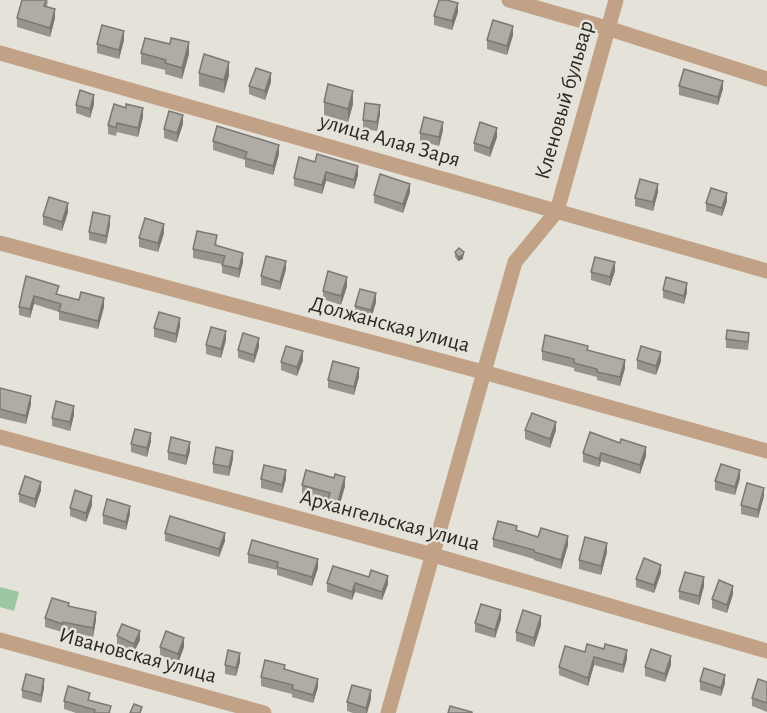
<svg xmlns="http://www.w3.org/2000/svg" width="767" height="713" font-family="'Alegreya Sans',sans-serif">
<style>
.green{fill:#9bc8a1}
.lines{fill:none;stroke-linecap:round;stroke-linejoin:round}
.minor{stroke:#c1a287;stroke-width:15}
.wall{fill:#97938d}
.shaded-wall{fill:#7b7873}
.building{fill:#b0aba4;stroke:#7b7873;stroke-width:1.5}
.labels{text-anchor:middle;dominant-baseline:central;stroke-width:5;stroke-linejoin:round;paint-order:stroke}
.street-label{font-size:22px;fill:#292925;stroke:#e4e2d9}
</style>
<rect width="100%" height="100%" fill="#e4e2d9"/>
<path class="green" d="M0 587 19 592 14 611 0 607Z"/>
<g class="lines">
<g class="minor">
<path d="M509 0 607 28 767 79"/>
<path d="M0 53 767 271"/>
<path d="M0 243 483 372 767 451"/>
<path d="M0 437 433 555 767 651"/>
<path d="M0 640 264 713"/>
<path d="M388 713 515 262 557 211 616 0"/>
</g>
</g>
<g class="wall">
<path d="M48 0 47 7 55 18 50 37 17 27V18Z"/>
<path d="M458 12 452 30 434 25V16Z"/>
<path d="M513 35 507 55 487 49V40Z"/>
<path d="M124 40 119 59 97 53V44Z"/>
<path d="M141 53 189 54 182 79 165 74V70L141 64Z"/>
<path d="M199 73 229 75 224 93 199 86Z"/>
<path d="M271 82 265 100 249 94V86Z"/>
<path d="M679 86 723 89 718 105 679 95Z"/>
<path d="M324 102 353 104 348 122 324 115Z"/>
<path d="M94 104 90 118 76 113V105Z"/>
<path d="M380 114 377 131 363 129V120Z"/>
<path d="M143 117 138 137 117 132 116 136 108 134V125Z"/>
<path d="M183 124 177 142 164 138V129Z"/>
<path d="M443 130 439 146 420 141V133Z"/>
<path d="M497 137 490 157 474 151V143Z"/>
<path d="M213 141 279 154 273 175 245 167V160L213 150Z"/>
<path d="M315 162 358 175 354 189 326 181 322 194 294 186V178Z"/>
<path d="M410 192 403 213 374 203V195Z"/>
<path d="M658 192 653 211 635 206V198Z"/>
<path d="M727 201 722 216 706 211V203Z"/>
<path d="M68 212 62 231 43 225V216Z"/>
<path d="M110 225 106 244 89 240V232Z"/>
<path d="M164 233 158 252 139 247V238Z"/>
<path d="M217 243 216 245 243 262 239 278 222 273V264L193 258V249Z"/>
<path d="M455 252H464L463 259 458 261 455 257Z"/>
<path d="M286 269 280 290 261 285V276Z"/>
<path d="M615 271 610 286 591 280V272Z"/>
<path d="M26 276 59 295 104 307 98 329 59 320V312L34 304 30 318 19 315V307Z"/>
<path d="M347 286 341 305 323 299V291Z"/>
<path d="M663 290 687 292 684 304 663 298Z"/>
<path d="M376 302 371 319 355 315V306Z"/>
<path d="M180 326 176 343 154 337V328Z"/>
<path d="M726 339 749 342 748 350 726 348Z"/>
<path d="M226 340 221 358 206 354V345Z"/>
<path d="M259 347 254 363 238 358V350Z"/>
<path d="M542 351H588L625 368 620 386 597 380V377L574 371V368L542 360Z"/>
<path d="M303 360 297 376 281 370V362Z"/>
<path d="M637 360 661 361 656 375 637 369Z"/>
<path d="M359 377 354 395 328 388V380Z"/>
<path d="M0 388 31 404 26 424 0 418Z"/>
<path d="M74 415 70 431 52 426V418Z"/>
<path d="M525 430H556L550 448 525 439Z"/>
<path d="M590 432 646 456 640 474 601 461 599 467 583 462V453Z"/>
<path d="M151 441 147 457 131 452V444Z"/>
<path d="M190 451 186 465 168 460V452Z"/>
<path d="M233 459 229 476 213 473V464Z"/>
<path d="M740 478 735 495 715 490V481Z"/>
<path d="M261 479H286L282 493 261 488Z"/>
<path d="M302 485 345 486 337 514 327 511V501L302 494Z"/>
<path d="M41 490 35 508 19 502V494Z"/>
<path d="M764 496 758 518 741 514V505Z"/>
<path d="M92 505 86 522 70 516V508Z"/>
<path d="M130 514 126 530 103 524V515Z"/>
<path d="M517 531 568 545 561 569 534 560V559L493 547V539Z"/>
<path d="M165 533 225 541 219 557 165 541Z"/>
<path d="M607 552 601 575 579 569V560Z"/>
<path d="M248 554 318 568 312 586 277 575V570L248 563Z"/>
<path d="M333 566 388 584 382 600 355 592 352 600 327 592V583Z"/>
<path d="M661 573 654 593 636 587V579Z"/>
<path d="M704 586 699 605 679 599V591Z"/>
<path d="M733 594 727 613 712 608V599Z"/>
<path d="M69 606 96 620 93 637 63 630 62 632 45 627V618Z"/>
<path d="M501 619 495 638 475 632V623Z"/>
<path d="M541 625 534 647 516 641V632Z"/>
<path d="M117 636 140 640 134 652 117 645Z"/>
<path d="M160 647H184L178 663 160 655Z"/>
<path d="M585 652 627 659 623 673 594 665 588 686 559 675V667Z"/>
<path d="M240 662 236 676 225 674V665Z"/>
<path d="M671 665 665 682 645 676V667Z"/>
<path d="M285 669 318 687 313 703 292 697V694L261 686V677Z"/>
<path d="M700 681 725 683 721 696 700 690Z"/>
<path d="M767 682V712L752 706V698Z"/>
<path d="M44 688 41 703 22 698V690Z"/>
<path d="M371 699 367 713H353L347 711V702Z"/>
<path d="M90 700 111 713H76L64 709V701Z"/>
</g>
<g class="shaded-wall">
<path d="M458 3V12L452 30V21Z"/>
<path d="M55 9V18L50 37V28Z"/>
<path d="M513 26V35L507 55V46Z"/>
<path d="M124 31V40L119 59V50Z"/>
<path d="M189 42V54L182 79V68Z"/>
<path d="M229 62V75L224 93V80Z"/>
<path d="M271 73V82L265 100V91Z"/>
<path d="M723 81V89L718 105V97Z"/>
<path d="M353 91V104L348 122V109Z"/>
<path d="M94 95V104L90 118V109Z"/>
<path d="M380 105V114L377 131V122Z"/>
<path d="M143 108V117L138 137V128Z"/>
<path d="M183 115V124L177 142V133Z"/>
<path d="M443 122V130L439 146V137Z"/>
<path d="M497 128V137L490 157V148Z"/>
<path d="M279 145V154L273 175V166Z"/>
<path d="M358 166V175L354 189V180Z"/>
<path d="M326 172V181L322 194V185Z"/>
<path d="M410 184V192L403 213V204Z"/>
<path d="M658 184V192L653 211V202Z"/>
<path d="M727 193V201L722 216V208Z"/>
<path d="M68 203V212L62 231V222Z"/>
<path d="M110 216V225L106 244V236Z"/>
<path d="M164 224V233L158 252V243Z"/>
<path d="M243 253V262L239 278V269Z"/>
<path d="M463 255V259L458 261V257Z"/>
<path d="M286 261V269L280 290V282Z"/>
<path d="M615 262V271L610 286V277Z"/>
<path d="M347 277V286L341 305V296Z"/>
<path d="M687 283V292L684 304V296Z"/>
<path d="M376 293V302L371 319V310Z"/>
<path d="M34 296V304L30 318V309Z"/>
<path d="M104 298V307L98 329V321Z"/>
<path d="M180 318V326L176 343V334Z"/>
<path d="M226 331V340L221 358V349Z"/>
<path d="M259 338V347L254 363V355Z"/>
<path d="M303 351V360L297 376V367Z"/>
<path d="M661 352V361L656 375V366Z"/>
<path d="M625 360V368L620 386V377Z"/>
<path d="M359 368V377L354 395V387Z"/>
<path d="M31 396V404L26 424V416Z"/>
<path d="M74 406V415L70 431V422Z"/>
<path d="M556 422V430L550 448V439Z"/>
<path d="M151 433V441L147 457V448Z"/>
<path d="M190 442V451L186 465V456Z"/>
<path d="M646 447V456L640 474V465Z"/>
<path d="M233 451V459L229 476V467Z"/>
<path d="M601 453V461L599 467V459Z"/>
<path d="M286 470V479L282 493V485Z"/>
<path d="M740 470V478L735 495V487Z"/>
<path d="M345 477V486L337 514V505Z"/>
<path d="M41 482V490L35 508V499Z"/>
<path d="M764 488V496L758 518V510Z"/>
<path d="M92 496V505L86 522V513Z"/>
<path d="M130 506V514L126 530V522Z"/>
<path d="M225 533V541L219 557V549Z"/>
<path d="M568 536V545L561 569V560Z"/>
<path d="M607 543V552L601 575V566Z"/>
<path d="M318 559V568L312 586V577Z"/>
<path d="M661 565V573L654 593V585Z"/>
<path d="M388 576V584L382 600V592Z"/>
<path d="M704 577V586L699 605V596Z"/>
<path d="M355 583V592L352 600V592Z"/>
<path d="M733 586V594L727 613V605Z"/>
<path d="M501 610V619L495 638V630Z"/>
<path d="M96 612V620L93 637V628Z"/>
<path d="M541 616V625L534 647V638Z"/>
<path d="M140 631V640L134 652V644Z"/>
<path d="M184 638V647L178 663V654Z"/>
<path d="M627 650V659L623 673V665Z"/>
<path d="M240 653V662L236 676V668Z"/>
<path d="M671 656V665L665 682V674Z"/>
<path d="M594 657V665L588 686V678Z"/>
<path d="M725 675V683L721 696V688Z"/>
<path d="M44 679V688L41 703V695Z"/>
<path d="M318 679V687L313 703V695Z"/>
<path d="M371 690V699L367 713H366V708Z"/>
</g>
<g class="building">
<path d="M22 0H46L44 6 55 9 50 28 17 18Z"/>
<path d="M439 0H447L458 3 452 21 434 16Z"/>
<path d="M493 20 513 26 507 46 487 40Z"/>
<path d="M102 25 124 31 119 50 97 44Z"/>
<path d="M145 38 170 44 171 38 189 42 182 68 165 63 166 60 141 53Z"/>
<path d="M204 54 229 62 224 80 199 73Z"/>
<path d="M256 68 271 73 265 91 249 86Z"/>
<path d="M684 69 723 81 718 97 679 86Z"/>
<path d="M328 84 353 91 348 109 324 102Z"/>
<path d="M80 90 94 95 90 109 76 105Z"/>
<path d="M365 103 380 105 377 122 363 120Z"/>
<path d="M114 104 126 108V104L143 108 138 128 117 123 116 128 108 125Z"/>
<path d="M169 111 183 115 177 133 164 129Z"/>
<path d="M424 117 443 122 439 137 420 133Z"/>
<path d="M480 122 497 128 490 148 474 143Z"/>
<path d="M217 126 279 145 273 166 245 158 247 152 213 141Z"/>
<path d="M317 154 358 166 354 180 326 172 322 185 294 178 299 157 315 162Z"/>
<path d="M380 174 410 184 403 204 374 195Z"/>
<path d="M640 179 658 184 653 202 635 198Z"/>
<path d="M711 188 727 193 722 208 706 203Z"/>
<path d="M49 197 68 203 62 222 43 216Z"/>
<path d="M93 212 110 216 106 236 89 232Z"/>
<path d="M145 218 164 224 158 243 139 238Z"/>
<path d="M197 231 217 235 215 245 243 253 239 269 222 265 225 256 193 249Z"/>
<path d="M459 248 464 252 463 255 458 257 455 252Z"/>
<path d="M266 256 286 261 280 282 261 276Z"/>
<path d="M595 257 615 262 610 277 591 272Z"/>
<path d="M328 271 347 277 341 296 323 291Z"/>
<path d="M26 276 59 286 56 294 79 300 81 292 104 298 98 321 59 311 61 304 34 296 30 309 19 307Z"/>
<path d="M666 277 687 283 684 296 663 290Z"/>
<path d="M360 289 376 293 371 310 355 306Z"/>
<path d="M159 312 180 318 176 334 154 328Z"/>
<path d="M211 327 226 331 221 349 206 345Z"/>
<path d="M727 330 749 333 748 342 726 339Z"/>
<path d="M243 333 259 338 254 355 238 350Z"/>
<path d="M545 335 588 346 587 350 625 360 620 377 597 372V369L574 363V359L542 351Z"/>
<path d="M286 346 303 351 297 367 281 362Z"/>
<path d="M641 346 661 352 656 366 637 360Z"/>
<path d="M333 361 359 368 354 387 328 380Z"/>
<path d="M0 388 31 396 26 416 0 409Z"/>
<path d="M56 401 74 406 70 422 52 418Z"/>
<path d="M532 413 556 422 550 439 525 430Z"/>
<path d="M135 429 151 433 147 448 131 444Z"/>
<path d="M590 432 620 443 621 439 646 447 640 465 601 453 599 459 583 453Z"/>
<path d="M171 437 190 442 186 456 168 452Z"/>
<path d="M216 447 233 451 229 467 213 464Z"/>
<path d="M721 464 740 470 735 487 715 481Z"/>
<path d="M264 465 286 470 282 485 261 479Z"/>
<path d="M306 470 334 478 335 474 345 477 337 505 327 502 330 493 302 485Z"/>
<path d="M25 476 41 482 35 499 19 494Z"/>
<path d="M747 483 764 488 758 510 741 505Z"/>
<path d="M75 490 92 496 86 513 70 508Z"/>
<path d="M107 499 130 506 126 522 103 515Z"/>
<path d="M170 516 225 533 219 549 165 533Z"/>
<path d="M498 521 517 526 516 530 538 537 541 528 568 536 561 560 534 552V550L493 539Z"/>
<path d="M585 537 607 543 601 566 579 560Z"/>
<path d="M252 540 318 559 312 577 277 567 278 562 248 554Z"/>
<path d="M644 558 661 565 654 585 636 579Z"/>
<path d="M333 566 369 577 371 570 388 576 382 592 355 583 352 592 327 583Z"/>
<path d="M685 572 704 577 699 596 679 591Z"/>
<path d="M719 580 733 586 727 605 712 599Z"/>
<path d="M52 598 69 603 68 606 96 612 93 628 63 622 62 624 45 618Z"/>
<path d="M481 604 501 610 495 630 475 623Z"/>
<path d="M523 610 541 616 534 638 516 632Z"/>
<path d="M122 624 140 631 134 644 117 636Z"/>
<path d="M166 631 184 638 178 654 160 647Z"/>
<path d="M587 644 604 649 605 644 627 650 623 665 594 657 588 678 559 667 565 646 585 652Z"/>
<path d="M651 649 671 656 665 674 645 667Z"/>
<path d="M228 650 240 653 236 668 225 665Z"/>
<path d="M265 660 285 665 284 669 318 679 313 695 292 689 293 685 261 677Z"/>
<path d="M704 668 725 675 721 688 700 681Z"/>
<path d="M26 674 44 679 41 695 22 690Z"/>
<path d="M758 679 767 682V703L752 698Z"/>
<path d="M352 685 371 690 366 708 347 702Z"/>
<path d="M68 686 90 693 88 700 111 706 109 713H94L95 710 64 701Z"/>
<path d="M134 704 142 707 140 713H130Z"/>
<path d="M450 706 472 712V713H448Z"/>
</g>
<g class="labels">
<g class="street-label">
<text transform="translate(564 100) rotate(-74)">Кленовый бульвар</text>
<text transform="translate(390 140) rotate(16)">улица Алая Заря</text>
<text transform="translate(390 324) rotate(15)">Должанская улица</text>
<text transform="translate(390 520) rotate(15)">Архангельская улица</text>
<text transform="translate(138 655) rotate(15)">Ивановская улица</text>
</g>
</g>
</svg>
